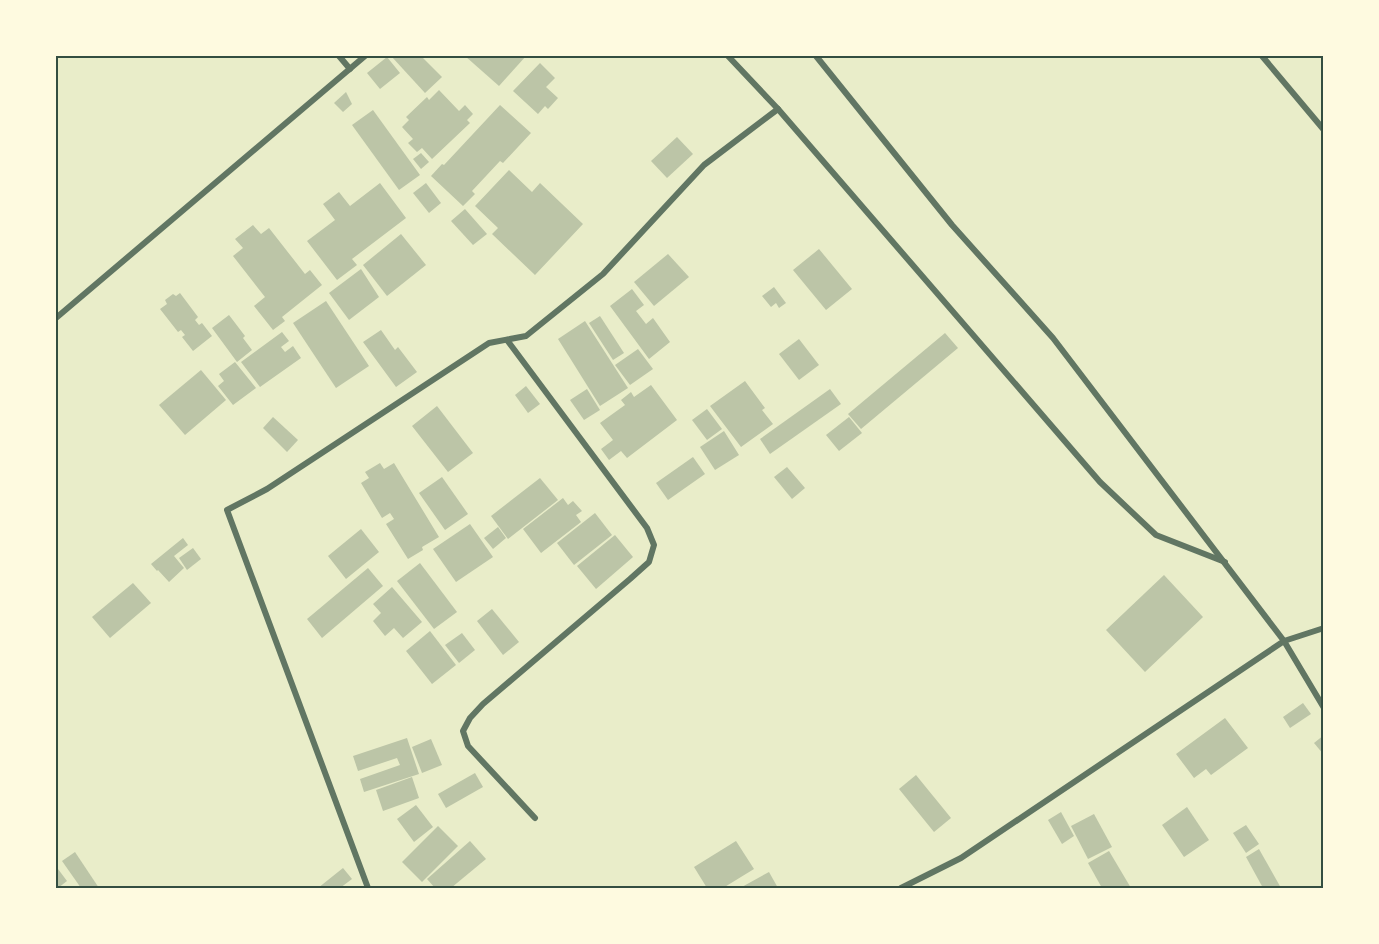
<svg xmlns="http://www.w3.org/2000/svg" width="1379" height="944" font-family="'Work Sans',sans-serif">
<style>
.building{fill:#bcc5a7}
.lines{fill:none;stroke-linecap:round;stroke-linejoin:round}
.minor{stroke:#617663;stroke-width:6}
.neatline{fill:none;stroke:#344e41;stroke-width:2}
</style>
<rect width="100%" height="100%" fill="#e9edc9"/>
<g class="building">
<path d="M393 56H421L442 77 425 93 392 57Z"/>
<path d="M465 56H526L499 86Z"/>
<path d="M387 57 400 73 380 89 367 73Z"/>
<path d="M540 63 555 78 546 87 558 98 548 109 545 106 538 114 513 91Z"/>
<path d="M439 90 459 111 465 105 473 114 467 120 470 123 432 159 422 148 417 152 408 143 413 139 402 127 409 120 406 117 427 97 429 100Z"/>
<path d="M346 92 352 104 343 112 334 103Z"/>
<path d="M500 105 531 133 503 163 500 161 472 191 475 194 463 206 431 176 442 164 444 165Z"/>
<path d="M373 110 420 175 399 190 352 125Z"/>
<path d="M677 137 693 154 667 178 651 161Z"/>
<path d="M421 153 429 162 421 169 413 159Z"/>
<path d="M509 170 532 192 540 183 583 224 535 275 492 234 498 228 475 206Z"/>
<path d="M380 183 406 218 352 259 357 265 337 280 307 241 335 220 323 204 339 192 350 206Z"/>
<path d="M426 183 441 203 429 213 413 193Z"/>
<path d="M465 209 487 234 473 245 451 221Z"/>
<path d="M253 225 261 234 269 228 305 274 310 270 322 285 282 317 285 321 273 330 254 306 265 297 233 256 243 248 235 239Z"/>
<path d="M401 234 426 265 387 296 363 265Z"/>
<path d="M819 249 852 289 826 310 793 270Z"/>
<path d="M668 254 689 277 654 306 634 282Z"/>
<path d="M361 269 379 297 349 320 329 293Z"/>
<path d="M774 287 786 303 779 308 776 303 771 307 762 296Z"/>
<path d="M632 289 644 305 636 311 646 324 653 318 670 342 649 359 610 306Z"/>
<path d="M180 293 198 317 195 320 199 325 202 323 212 336 193 351 182 337 185 335 181 330 178 332 160 309 167 304 165 300 173 294 176 296Z"/>
<path d="M326 301 369 366 336 388 293 323Z"/>
<path d="M229 315 245 336 243 338 252 350 237 362 212 328Z"/>
<path d="M600 316 624 353 613 360 589 323Z"/>
<path d="M585 321 628 388 600 406 558 339Z"/>
<path d="M381 330 395 350 398 347 417 372 396 387 363 342Z"/>
<path d="M282 332 289 341 281 347 285 352 293 346 301 358 260 387 241 362Z"/>
<path d="M945 333 958 348 861 429 848 414Z"/>
<path d="M799 339 819 365 799 380 779 354Z"/>
<path d="M638 349 653 369 630 385 615 365Z"/>
<path d="M235 362 256 388 233 405 218 386 224 381 219 374Z"/>
<path d="M201 370 226 400 185 435 159 405Z"/>
<path d="M745 381 765 408 762 410 773 424 741 447 710 406Z"/>
<path d="M651 385 677 420 627 458 621 451 609 460 601 449 613 440 600 423 625 405 621 400 631 392 634 397Z"/>
<path d="M526 386 540 404 528 413 515 395Z"/>
<path d="M587 389 600 410 584 420 570 400Z"/>
<path d="M830 389 841 404 770 454 760 439Z"/>
<path d="M437 406 473 453 448 472 412 426Z"/>
<path d="M707 409 722 429 707 440 692 420Z"/>
<path d="M273 417 298 440 287 452 263 428Z"/>
<path d="M849 417 862 433 839 451 826 435Z"/>
<path d="M724 431 739 455 715 470 700 447Z"/>
<path d="M693 457 705 474 668 500 656 483Z"/>
<path d="M380 463 384 469 394 463 439 537 422 547 423 550 408 559 386 524 394 519 390 513 382 518 361 483 369 478 365 472Z"/>
<path d="M787 467 805 488 792 499 774 477Z"/>
<path d="M442 477 468 514 445 530 419 493Z"/>
<path d="M540 478 558 500 508 539 491 516Z"/>
<path d="M563 498 568 505 573 501 582 511 576 515 581 522 541 553 523 529Z"/>
<path d="M595 513 612 535 574 565 557 543Z"/>
<path d="M470 524 493 557 456 582 433 549Z"/>
<path d="M498 527 506 538 493 549 484 538Z"/>
<path d="M361 529 379 552 346 579 328 556Z"/>
<path d="M615 535 633 557 596 589 577 566Z"/>
<path d="M183 538 188 545 174 556 184 568 169 582 158 570 157 571 151 564Z"/>
<path d="M193 548 201 559 187 570 179 558Z"/>
<path d="M420 563 457 612 434 629 397 581Z"/>
<path d="M368 568 383 586 322 638 307 619Z"/>
<path d="M1164 575 1203 617 1145 672 1106 630Z"/>
<path d="M133 583 151 603 110 638 92 617Z"/>
<path d="M392 587 422 622 403 638 394 628 385 636 373 621 381 613 373 604Z"/>
<path d="M492 609 519 642 503 655 477 621Z"/>
<path d="M430 631 456 665 432 684 406 651Z"/>
<path d="M462 633 475 650 459 663 445 645Z"/>
<path d="M1303 703 1311 714 1290 728 1283 717Z"/>
<path d="M1225 718 1248 748 1211 775 1206 769 1194 778 1176 754Z"/>
<path d="M1324 735V755L1314 743Z"/>
<path d="M407 738 419 774 364 792 360 779 400 765 397 758 358 771 353 756Z"/>
<path d="M431 739 442 765 422 773 412 747Z"/>
<path d="M475 773 483 787 446 808 438 794Z"/>
<path d="M916 775 951 818 934 832 899 789Z"/>
<path d="M412 777 419 798 383 811 376 790Z"/>
<path d="M416 805 433 827 414 842 397 819Z"/>
<path d="M1187 807 1209 840 1184 857 1162 825Z"/>
<path d="M1061 812 1074 836 1062 844 1048 820Z"/>
<path d="M1094 814 1112 847 1088 859 1071 826Z"/>
<path d="M1246 825 1259 844 1246 853 1233 833Z"/>
<path d="M438 826 458 846 422 882 402 862Z"/>
<path d="M470 841 486 859 451 888H435L427 879Z"/>
<path d="M736 841 754 869 723 888H707L694 867Z"/>
<path d="M1259 849 1281 888H1263L1246 857Z"/>
<path d="M1109 851 1131 888H1102L1088 863Z"/>
<path d="M75 852 99 888H81L62 861Z"/>
<path d="M343 868 352 879 340 888H318Z"/>
<path d="M58 869 67 881 58 888H56V871Z"/>
<path d="M769 872 778 888H740Z"/>
</g>
<g class="lines">
<g class="minor">
<path d="M339 56 350 69"/>
<path d="M728 56 778 109 1100 482 1156 535 1225 562"/>
<path d="M816 56 952 225 1053 338 1284 641 961 858 901 888"/>
<path d="M1262 56 1324 130"/>
<path d="M56 318 365 56"/>
<path d="M507 340 647 528 654 545 649 562 630 579 483 704 470 718 463 731 468 746 535 818"/>
<path d="M1324 628 1284 641 1324 708"/>
<path d="M368 888 227 510 267 489 489 343 526 336 603 274 704 165 778 109"/>
</g>
</g>
<rect width="1379" height="944" fill="none" stroke="#fefae0" stroke-width="114"/>
<rect x="57" y="57" width="1265" height="830" class="neatline"/>
</svg>
